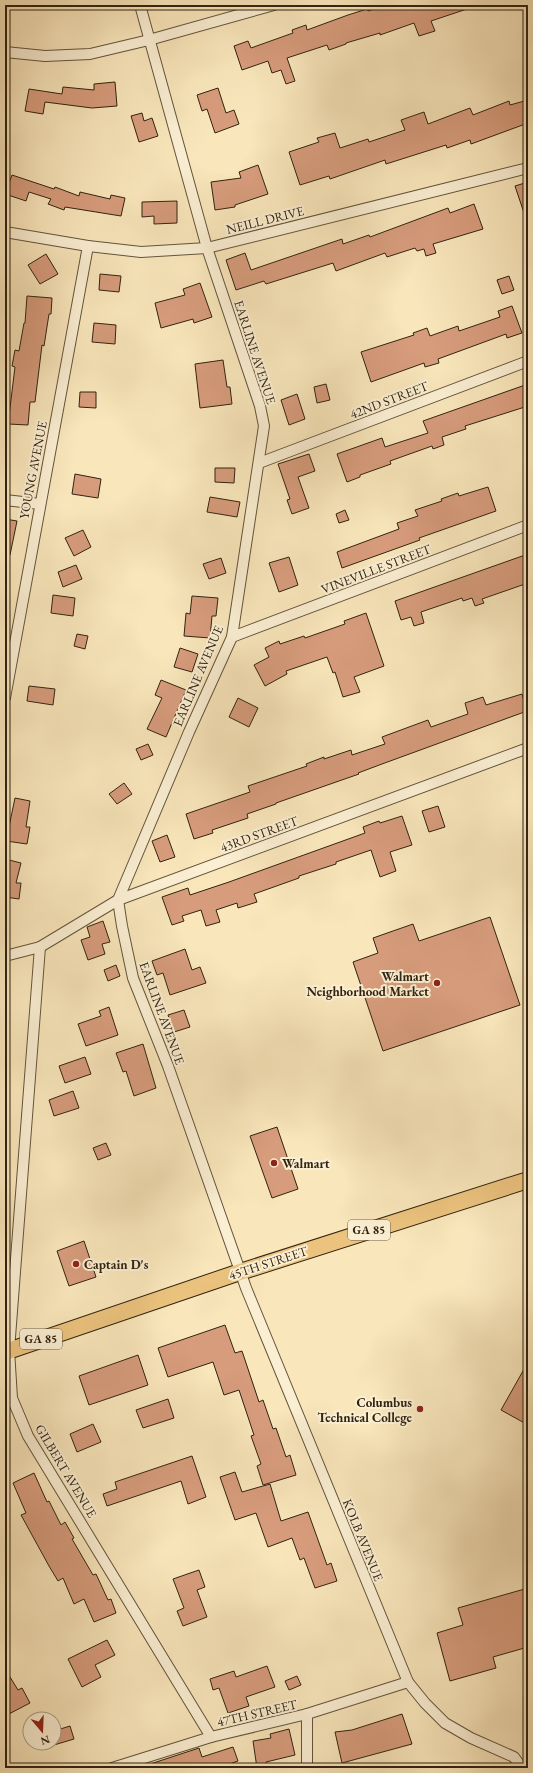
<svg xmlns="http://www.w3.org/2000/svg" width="533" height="1773" font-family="'EB Garamond',serif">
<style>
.building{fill:#d79c7c;stroke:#312310}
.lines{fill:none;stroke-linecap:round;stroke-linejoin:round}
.street-casing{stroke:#63543b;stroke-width:12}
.primary-casing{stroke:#312310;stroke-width:18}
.street{stroke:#fbefd3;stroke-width:10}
.primary{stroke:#ecc37e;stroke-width:16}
.poi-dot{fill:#8f2418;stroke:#fbefd3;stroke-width:1.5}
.labels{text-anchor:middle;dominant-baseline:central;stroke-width:4;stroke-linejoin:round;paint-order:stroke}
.shield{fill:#fbefd3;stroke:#6e604a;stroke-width:1}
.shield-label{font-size:12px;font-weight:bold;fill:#312310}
.street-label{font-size:13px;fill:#312310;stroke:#fbefd3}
.poi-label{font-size:13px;font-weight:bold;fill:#312310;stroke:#fbefd3;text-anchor:end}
</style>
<rect width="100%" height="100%" fill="#f9e6bb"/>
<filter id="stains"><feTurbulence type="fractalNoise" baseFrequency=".005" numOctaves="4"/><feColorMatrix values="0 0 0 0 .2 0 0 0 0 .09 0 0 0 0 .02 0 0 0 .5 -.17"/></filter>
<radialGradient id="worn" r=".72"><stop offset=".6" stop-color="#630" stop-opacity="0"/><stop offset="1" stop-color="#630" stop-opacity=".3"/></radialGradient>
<g class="building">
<path d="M386 5H472L473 7 431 21 435 31 419 36 414 23 380 35V33L346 43V44L329 50 327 45 287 58 295 81 286 84 281 70 272 73 268 61 242 70 234 46 248 41 251 48 293 33 292 30 306 25 307 30 348 15 367 9 368 11Z"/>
<path d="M115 82 117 106 92 108 45 102 43 114 25 111 29 89 62 94 63 87 94 90V84Z"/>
<path d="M218 88 226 113 234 110 239 124 215 133 207 109 202 111 197 95Z"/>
<path d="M528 100V123L471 144 470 140 447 148 446 145 386 164 385 160 330 179 329 176 300 185 289 152 319 142 317 138 335 133 340 148 368 139 369 142 405 130 401 120 424 112 428 124 470 108 473 115 509 101 510 105Z"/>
<path d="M142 113 144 121 152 118 158 136 139 142 131 116Z"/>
<path d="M258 165 268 194 235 205V207L215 210 211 182 241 178 239 172Z"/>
<path d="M12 175 54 189 55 187 79 196 80 192 110 199 111 195 125 198 121 216 65 207 64 210 48 204 51 199 29 192 26 201 5 194Z"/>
<path d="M528 182V218L526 219 515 186Z"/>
<path d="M177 201V223L154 224V216L142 217V202Z"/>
<path d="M474 204 483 229 433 244 436 253 426 256 424 249 417 251 415 248 387 257 385 253 336 271 333 263 266 284 264 281 236 290 226 260 245 253 251 270 342 239 343 244 369 235 370 237 448 208 450 213Z"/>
<path d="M46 254 58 274 40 284 28 265Z"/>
<path d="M100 274 121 276 119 292 99 290Z"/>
<path d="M509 276 514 290 502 294 497 280Z"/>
<path d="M200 283 212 317 194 323 193 319 161 328 155 303 185 295 183 289Z"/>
<path d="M27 296 52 298 51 314H49L44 346 42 345 35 402H30L28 425 8 424 15 367 12 366 15 350 19 351 24 323H25Z"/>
<path d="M512 306 522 333 507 338 506 334 438 359 439 363 425 367 424 363 371 382 361 352 414 335 413 333 427 328 430 336 458 326 459 331 500 317 498 311Z"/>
<path d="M94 323 116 325 115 344 92 342Z"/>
<path d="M223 360 227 387H230L232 404 200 408 195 364Z"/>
<path d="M326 384 330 400 317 403 314 387Z"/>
<path d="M528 384V406L465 426 466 429 442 437 444 445 433 449 432 446 390 461 391 464 360 475V477L347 482 337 454 382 438 385 447 428 433 423 421Z"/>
<path d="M80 392H96V408L79 407Z"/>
<path d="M297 394 305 419 289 425 281 400Z"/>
<path d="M309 454 315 471 298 477 309 508 292 514 287 500 290 499 278 464Z"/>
<path d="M215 468H235L234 483 215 482Z"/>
<path d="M75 474 101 479 98 498 72 494Z"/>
<path d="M488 487 496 511 419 538 420 540 342 568 337 552 399 529 397 523 418 516 415 510 442 501 441 499 458 493 459 496Z"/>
<path d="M210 497 240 502 237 517 207 512Z"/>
<path d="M345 510 349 520 339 523 336 514Z"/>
<path d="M5 519 17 521 10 555 5 554Z"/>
<path d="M83 530 91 547 74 556 65 538Z"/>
<path d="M528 554V583L482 599 484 603 475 606 472 598 463 601 462 598 421 612 424 623 414 626 411 617 401 620 395 601Z"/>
<path d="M289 557 298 585 279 592 269 563Z"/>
<path d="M221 558 226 573 209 579 203 564Z"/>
<path d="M76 565 82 579 63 587 58 572Z"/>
<path d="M53 595 75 598 73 616 51 613Z"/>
<path d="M192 596 218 598 216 616H212L210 638 184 636 186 613 190 614Z"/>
<path d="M366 613 384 666 354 677 360 692 343 697 335 672 333 673 327 657 286 671 287 674 265 686 254 665 269 657 265 648 279 641 280 644 304 636 305 638 345 624 344 621Z"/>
<path d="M77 634 88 636 85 649 74 646Z"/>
<path d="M180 648 198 654 192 672 174 667Z"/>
<path d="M161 680 186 690 166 737 147 729 162 698 155 695Z"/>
<path d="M29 686 55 689 53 705 27 701Z"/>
<path d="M522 694 527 711 382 764 358 773 359 774 276 803V804L247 814 248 818 212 830 213 833 194 839 186 814 250 792 248 786 307 766 306 764 324 757V759L351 750 352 755 385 744 382 737 428 720 431 727 468 714 465 703 483 697 486 705Z"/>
<path d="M238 698 258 708 249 727 229 717Z"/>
<path d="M148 744 153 755 141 760 136 749Z"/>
<path d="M124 783 132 794 117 804 109 794Z"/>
<path d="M15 798 30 801 26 827H30L27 844 6 841Z"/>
<path d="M438 806 445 827 429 832 422 811Z"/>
<path d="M402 816 412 845 390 852 396 871 380 877 371 850 336 862V864L299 876V878L254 894 257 902 238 908 237 903 216 910 220 922 206 926 201 910 182 916 184 921 172 925 162 897 188 888 190 895 229 882 365 833 363 827 379 821 380 823Z"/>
<path d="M167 835 175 857 160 862 152 841Z"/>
<path d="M5 859 21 863 16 883H21L19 899 5 897Z"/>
<path d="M490 917 520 1005 383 1051 353 962 378 953 373 938 413 924 419 941Z"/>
<path d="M103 921 110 942 102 944 105 954 88 960 81 940 90 937 87 927Z"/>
<path d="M185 949 192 970 200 967 206 983 170 995 163 973 157 975 152 961Z"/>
<path d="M116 965 120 976 108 981 104 970Z"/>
<path d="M109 1007 118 1035 86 1046 78 1024 101 1016 99 1011Z"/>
<path d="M184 1010 190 1027 174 1032 168 1015Z"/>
<path d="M143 1044 156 1088 134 1096 126 1071 123 1072 116 1053Z"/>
<path d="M85 1057 91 1074 65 1083 59 1066Z"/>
<path d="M73 1091 79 1108 54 1116 49 1100Z"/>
<path d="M277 1127 298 1189 272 1198 250 1136Z"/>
<path d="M106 1143 111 1155 98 1160 93 1148Z"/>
<path d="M84 1241 96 1277 69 1286 57 1251Z"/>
<path d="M225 1325 235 1353 242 1351 259 1402 263 1400 273 1429 276 1428 286 1457 290 1455 296 1475 263 1485 257 1466 261 1464 251 1436 254 1435 239 1390 224 1395 213 1362 168 1377 158 1348Z"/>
<path d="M138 1355 148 1385 89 1405 79 1376Z"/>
<path d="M528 1362V1425L501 1410Z"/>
<path d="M168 1399 174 1418 143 1428 136 1410Z"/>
<path d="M93 1424 101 1442 77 1452 70 1434Z"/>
<path d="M192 1456 206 1497 188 1504 181 1481 107 1506 103 1494 117 1489 115 1482Z"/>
<path d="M235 1472 242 1492 270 1484 281 1521 308 1512 327 1565 331 1563 337 1581 315 1588 304 1558 300 1560 292 1538 268 1547 256 1513 235 1520 220 1477Z"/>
<path d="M34 1473 47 1502 49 1501 61 1525 65 1522 74 1538 72 1539 93 1575 96 1574 108 1600 111 1599 116 1613 94 1622 84 1599 74 1604 63 1578 58 1581 49 1566 21 1515 26 1513 13 1483Z"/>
<path d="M199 1570 205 1587 197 1590 207 1617 183 1626 177 1611 184 1608 173 1579Z"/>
<path d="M528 1588V1647L493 1657 496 1668 450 1681 437 1633 463 1625 458 1608Z"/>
<path d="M107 1640 115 1655 95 1665 101 1677 82 1687 68 1659Z"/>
<path d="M267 1666 275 1687 246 1697 249 1706 228 1713 219 1688 213 1690 210 1679 234 1671 236 1677Z"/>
<path d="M5 1669 18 1690 22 1688 30 1703 5 1716Z"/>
<path d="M297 1676 301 1685 289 1690 285 1681Z"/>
<path d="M402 1714 412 1744 342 1763 335 1732 352 1730Z"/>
<path d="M70 1726 74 1739 54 1745V1731Z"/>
<path d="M289 1729 295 1755 266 1762 267 1768H257L253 1741 271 1738 270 1734Z"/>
<path d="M233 1747 238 1761 218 1768H138L199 1748 202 1757Z"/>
</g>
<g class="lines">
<defs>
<g id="street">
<path d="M140 5 207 248 260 406 264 426 232 637 189 732 118 900 122 926 133 978 168 1066 246 1288 408 1682 425 1703 445 1723 471 1738 514 1757 522 1768"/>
<path d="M5 52 45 56 90 54 149 40 274 5"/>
<path d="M5 232 88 246 141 252 207 248 528 168"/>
<path d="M259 463 528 361"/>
<path d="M5 500 40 504"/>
<path d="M232 637 528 525"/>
<path d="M5 698 88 246"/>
<path d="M40 947 9 1350 12 1398 28 1436 211 1737"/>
<path d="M5 956 40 947 118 900 528 748"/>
<path d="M112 1768 211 1737 307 1714 408 1682"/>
<path d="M307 1768V1714"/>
</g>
<path id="primary" d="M5 1352 240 1272 528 1180"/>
</defs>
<use href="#street" class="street-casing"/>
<use href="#primary" class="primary-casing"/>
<use href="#street" class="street"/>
<use href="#primary" class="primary"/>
</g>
<g class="poi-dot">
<circle cx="437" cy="983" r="4"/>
<circle cx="274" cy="1163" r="4"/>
<circle cx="76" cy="1264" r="4"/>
<circle cx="420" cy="1409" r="4"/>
</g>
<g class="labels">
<g class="shield">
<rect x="348" y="1220" width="42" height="20" rx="3"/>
<rect x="20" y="1329" width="42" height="20" rx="3"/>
</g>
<g class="shield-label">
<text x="369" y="1230">GA 85</text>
<text x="41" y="1339">GA 85</text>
</g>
<g class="street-label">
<text transform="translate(265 220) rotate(-14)">NEILL DRIVE</text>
<text transform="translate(255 352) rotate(72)">EARLINE AVENUE</text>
<text transform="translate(389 400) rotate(-21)">42ND STREET</text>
<text transform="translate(33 470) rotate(-79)">YOUNG AVENUE</text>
<text transform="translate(376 569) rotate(-21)">VINEVILLE STREET</text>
<text transform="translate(198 676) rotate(-67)">EARLINE AVENUE</text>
<text transform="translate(259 834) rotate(-20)">43RD STREET</text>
<text transform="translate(162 1013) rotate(70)">EARLINE AVENUE</text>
<text transform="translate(268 1263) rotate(-18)">45TH STREET</text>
<text transform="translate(66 1471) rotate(59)">GILBERT AVENUE</text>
<text transform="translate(363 1540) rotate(68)">KOLB AVENUE</text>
<text transform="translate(257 1713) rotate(-13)">47TH STREET</text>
</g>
<g class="poi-label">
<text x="429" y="976">Walmart<tspan x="429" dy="15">Neighborhood Market</tspan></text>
<text x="282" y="1163" text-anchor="start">Walmart</text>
<text x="84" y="1264" text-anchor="start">Captain D's</text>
<text x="412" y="1402">Columbus<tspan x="412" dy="15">Technical College</tspan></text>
</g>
</g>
<rect width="533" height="1773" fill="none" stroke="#f9e6bb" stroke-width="20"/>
<rect x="6" y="6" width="521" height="1761" fill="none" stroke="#312310" stroke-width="2"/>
<rect x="10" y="10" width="513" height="1753" fill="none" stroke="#312310"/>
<g transform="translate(42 1731) rotate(161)"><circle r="19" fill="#fbefd3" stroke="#aa9d85"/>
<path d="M0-3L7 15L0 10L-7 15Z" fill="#8f2418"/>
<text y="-6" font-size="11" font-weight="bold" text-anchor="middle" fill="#312310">N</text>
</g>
<rect width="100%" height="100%" filter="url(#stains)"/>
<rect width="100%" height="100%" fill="url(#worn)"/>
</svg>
